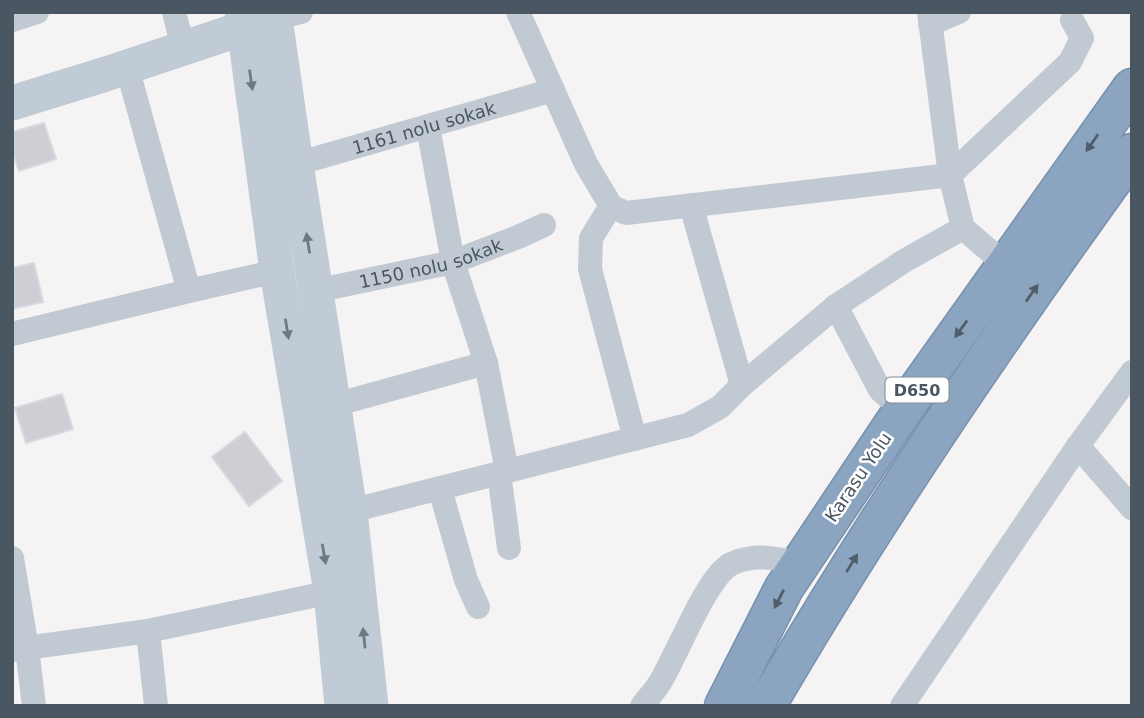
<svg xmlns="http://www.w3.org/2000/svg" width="1144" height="718" font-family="'DejaVu Sans',sans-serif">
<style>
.building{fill:#cdcfd5;stroke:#d7d9de;stroke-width:2}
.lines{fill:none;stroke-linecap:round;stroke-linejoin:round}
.highway-casing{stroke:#7690ad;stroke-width:41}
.street{stroke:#c1cad2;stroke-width:24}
.secondary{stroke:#c1cbd6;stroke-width:35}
.highway{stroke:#8ba5c1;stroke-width:38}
.oneway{fill:#6e7984}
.oneway2{fill:#505e6b}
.labels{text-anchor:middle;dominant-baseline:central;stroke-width:5;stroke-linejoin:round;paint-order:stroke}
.shield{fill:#fff;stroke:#808990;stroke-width:2}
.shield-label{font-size:16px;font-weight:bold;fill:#4a5661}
.street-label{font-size:18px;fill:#4a5661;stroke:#fff}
</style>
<rect width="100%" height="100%" fill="#f5f3f3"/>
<g class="building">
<path d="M44 123 56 159 19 171 12 150V132Z"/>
<path d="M34 263 43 302 12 309V268Z"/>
<path d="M62 394 73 429 26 443 15 408Z"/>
<path d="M245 432 282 481 249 506 212 457Z"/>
</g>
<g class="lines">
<defs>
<g id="highway">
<path d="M724 706 784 588 800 564 903 410 1132 88"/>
<path d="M766 706C877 515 1002 333 1132 153"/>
</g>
</defs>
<use href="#highway" class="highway-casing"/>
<g class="street">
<path d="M174 12 183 48"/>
<path d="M518 12 586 164 611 206 626 213 950 175 1070 62 1082 38 1072 20"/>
<path d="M929 12 950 175 963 228 1006 265"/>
<path d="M275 19 301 12"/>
<path d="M12 20 37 12"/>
<path d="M930 24 959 12"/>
<path d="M127 67 189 291"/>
<path d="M428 127 453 262 486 363 507 471"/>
<path id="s1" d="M296 164 553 90"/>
<path d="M691 205 742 385"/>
<path d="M611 206 591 238 590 269 635 439"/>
<path id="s2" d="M315 291 453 262 518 237 544 225"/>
<path d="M836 306 880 390 903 410"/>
<path d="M12 334 189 291 277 271"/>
<path d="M334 405 486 363"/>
<path d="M1078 446 1132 508"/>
<path d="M499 473 509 548"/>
<path d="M440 489 466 580 478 607"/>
<path d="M350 511 688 425 720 407 742 385 836 306 904 261 963 228"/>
<path d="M12 558 27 648 34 706"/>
<path d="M148 631 156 706"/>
<path d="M12 650 148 631 331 592"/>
<path d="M642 706C647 699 654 692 659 684 676 658 706 577 731 564 754 553 777 558 800 564"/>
<path d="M902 706 1078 446 1132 372"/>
</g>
<g class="secondary">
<path d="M242 12 277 271 331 592 342 706"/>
<path d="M274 12 296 164 350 511 371 706"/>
<path d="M12 103 106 74 244 28"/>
</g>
<use href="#highway" class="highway"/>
</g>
<defs><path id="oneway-solid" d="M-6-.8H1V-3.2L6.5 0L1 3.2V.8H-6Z" transform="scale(1.75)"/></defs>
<g class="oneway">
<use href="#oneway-solid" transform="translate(251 80) rotate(82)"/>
<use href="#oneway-solid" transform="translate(308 243) rotate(-99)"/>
<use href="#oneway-solid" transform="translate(287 329) rotate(81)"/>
<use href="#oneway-solid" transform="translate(324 554) rotate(80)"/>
<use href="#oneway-solid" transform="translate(364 638) rotate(-96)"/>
</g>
<g class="oneway2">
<use href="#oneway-solid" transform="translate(1092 143) rotate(125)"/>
<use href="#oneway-solid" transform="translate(1032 293) rotate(-55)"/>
<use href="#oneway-solid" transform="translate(961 329) rotate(126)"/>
<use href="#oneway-solid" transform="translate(852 563) rotate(-58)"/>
<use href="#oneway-solid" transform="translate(779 599) rotate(117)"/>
</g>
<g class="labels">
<rect class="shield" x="885.5" y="377.5" width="63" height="25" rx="5"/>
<g class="shield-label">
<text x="917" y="390">D650</text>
</g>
<g class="street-label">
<text stroke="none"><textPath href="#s1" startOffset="133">1161 nolu sokak</textPath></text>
<text stroke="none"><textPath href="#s2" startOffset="119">1150 nolu sokak</textPath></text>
<text transform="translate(858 477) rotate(-56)">Karasu Yolu</text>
</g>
</g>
<rect width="1144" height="718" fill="none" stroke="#4a5661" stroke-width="28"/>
</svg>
